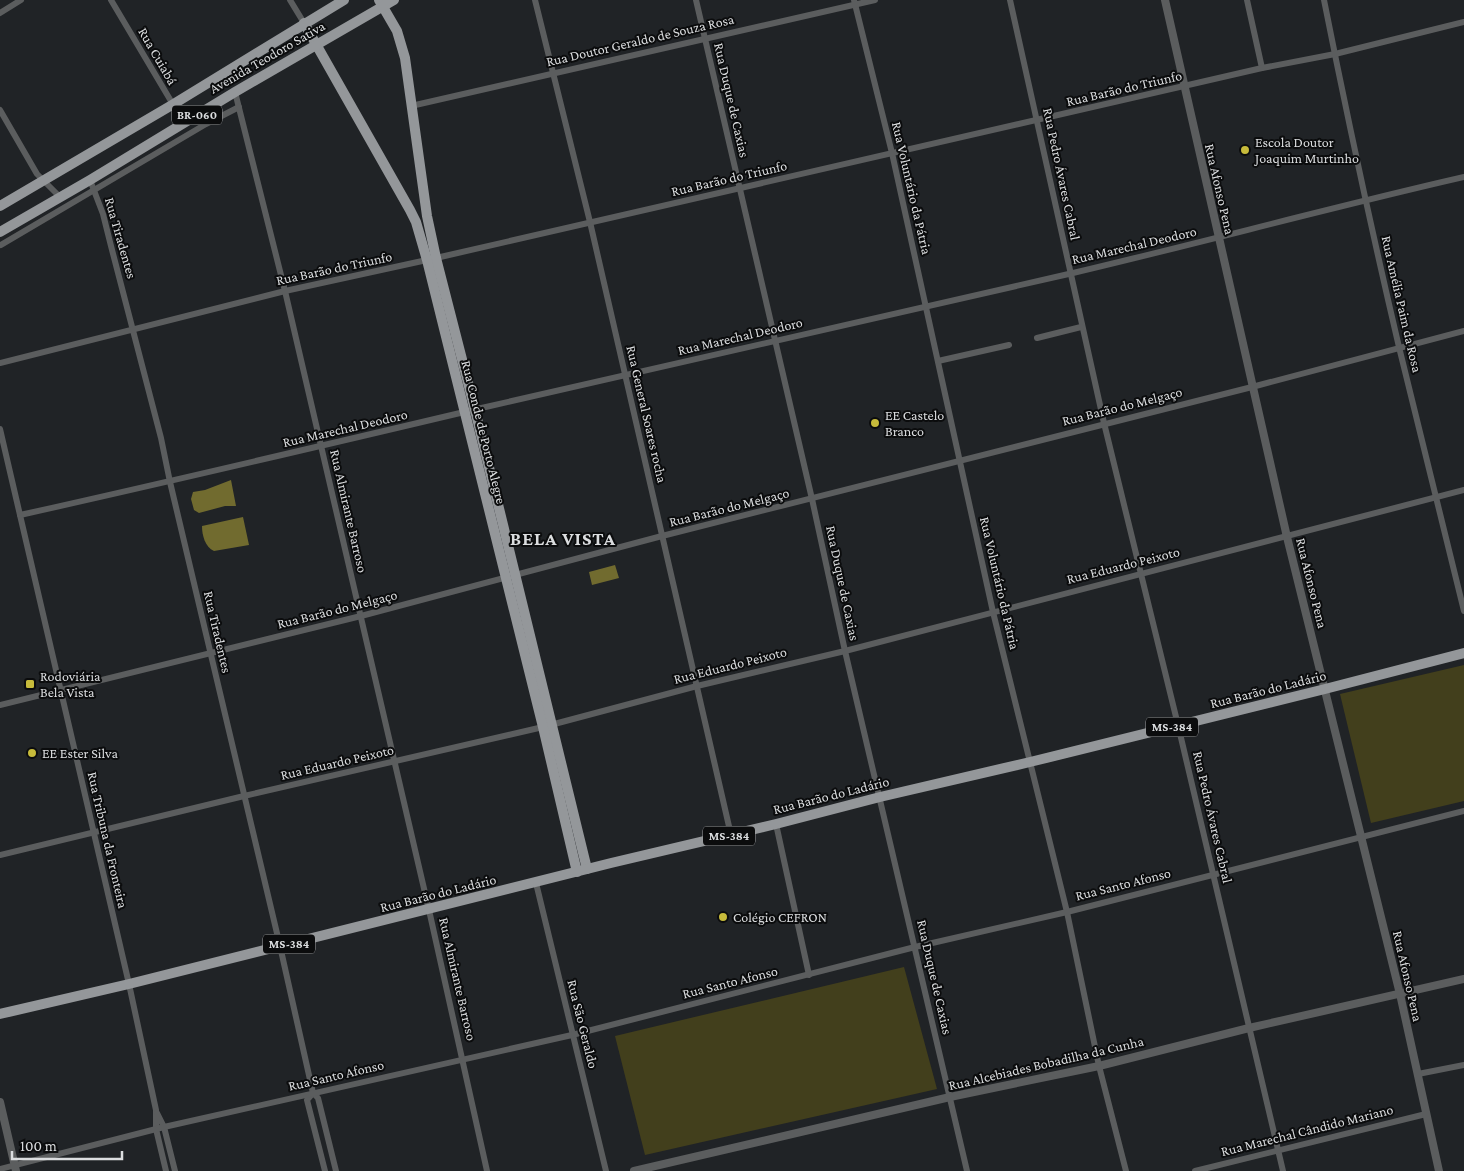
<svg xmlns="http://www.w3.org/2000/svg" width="1464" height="1171" font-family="'Crimson Pro',serif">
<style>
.green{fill:#423f1c}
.water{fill:#716b2f}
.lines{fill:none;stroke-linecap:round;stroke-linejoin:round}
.minor{stroke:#5b5d5e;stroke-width:6}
.tertiary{stroke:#5b5d5e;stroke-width:8}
.primary{stroke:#94979a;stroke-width:10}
.poi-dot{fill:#c7bb3b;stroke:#0b0c0d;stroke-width:2}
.labels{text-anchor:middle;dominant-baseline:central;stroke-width:4;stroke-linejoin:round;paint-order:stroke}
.shield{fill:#0b0c0d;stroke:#9d9ea0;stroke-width:1}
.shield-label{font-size:12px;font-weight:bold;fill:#dbdddf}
.street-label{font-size:14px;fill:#dbdddf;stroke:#0b0c0d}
.poi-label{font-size:14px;fill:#dbdddf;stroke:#0b0c0d;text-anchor:start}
.district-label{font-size:19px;font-weight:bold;letter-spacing:1px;fill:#dbdddf;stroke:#0b0c0d}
</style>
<rect width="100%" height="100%" fill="#202326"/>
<g class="green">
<path d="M1464 665V801L1371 823 1340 694Z"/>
<path d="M904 967 937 1089 645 1155 615 1036Z"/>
</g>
<g class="water">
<path d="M231 480 236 506H225L199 513 194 510 191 499 193 492 205 490Z"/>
<path d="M243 517 249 545 214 551C205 547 202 535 202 526Z"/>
<path d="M615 565 619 578 592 585 589 572Z"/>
</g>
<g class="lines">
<g class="minor">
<path d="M111 0 184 123"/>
<path d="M290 0 304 23"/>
<path d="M535 0 590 222 731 835"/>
<path d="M696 0 812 499 845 651 967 1171"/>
<path d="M854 0 892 153 993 612 1067 912 1099 1066 1126 1171"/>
<path d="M1010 0 1104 423 1178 725 1283 1171"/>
<path d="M1247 0 1262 68"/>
<path d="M1324 0C1347 116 1372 232 1399 347 1420 435 1443 523 1464 611"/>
<path d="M0 13 21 0"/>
<path d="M235 92 285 291 429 910 487 1171"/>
<path d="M411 106 875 0"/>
<path d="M0 110 37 174 60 197"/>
<path d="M90 180 103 214 111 246 161 438 170 482 280 946 313 1093 318 1098 336 1171"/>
<path d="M1 245 206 124 239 107"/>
<path d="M1037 338 1081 327"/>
<path d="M938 361 1009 345"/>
<path d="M0 363 285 291 436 258 1262 68 1335 54 1464 22"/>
<path d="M0 429 129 984 156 1110V1129L166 1171"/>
<path d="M20 515C173 481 325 445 477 409 676 364 875 319 1073 273 1204 242 1333 207 1464 177"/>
<path d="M0 705 361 616 662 536 1252 387 1464 331"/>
<path d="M776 824 809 975"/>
<path d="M0 855 244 796 543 727 697 686 845 651 1464 490"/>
<path d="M536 883 606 1171"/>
<path d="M1418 1074 1464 1065"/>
<path d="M313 1093 307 1100 325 1171"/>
<path d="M157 1113 164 1127 175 1171"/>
<path d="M0 1169 164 1127 572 1035 915 947 1067 912 1464 811"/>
<path d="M1195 1171 1426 1114"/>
</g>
<g class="tertiary">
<path d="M1165 0 1287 537 1400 994 1439 1171"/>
<path d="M0 1102 16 1171"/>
<path d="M634 1171 950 1097 1099 1066 1249 1028 1464 979"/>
</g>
<g class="primary">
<path d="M379 0 397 31 405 58 427 216 436 258 475 410 587 869"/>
<path d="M304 23 410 210 416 222 427 260 543 727 577 872"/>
<path d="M0 206 172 105 344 0"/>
<path d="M0 232 90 180 235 92 394 0"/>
<path d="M0 1014 129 984 611 863 776 824 880 797 1030 762 1325 689 1464 653"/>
</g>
</g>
<g class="poi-dot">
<circle cx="1245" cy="150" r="5"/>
<circle cx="875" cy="423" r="5"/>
<rect x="25" y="679" width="10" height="10" rx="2.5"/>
<circle cx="32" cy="753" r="5"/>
<circle cx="723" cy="917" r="5"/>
</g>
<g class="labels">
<g class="shield">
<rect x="172" y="105.5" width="50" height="19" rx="4"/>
<rect x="1146" y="717.5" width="52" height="19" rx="4"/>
<rect x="703" y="826.5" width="52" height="19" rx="4"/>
<rect x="263" y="934.5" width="52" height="19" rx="4"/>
</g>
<g class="shield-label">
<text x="197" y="115">BR-060</text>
<text x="1172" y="727">MS-384</text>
<text x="729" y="836">MS-384</text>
<text x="289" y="944">MS-384</text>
</g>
<g class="street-label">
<text transform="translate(640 40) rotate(-13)">Rua Doutor Geraldo de Souza Rosa</text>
<text transform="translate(158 56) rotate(60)">Rua Cuiabá</text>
<text transform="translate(267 57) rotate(-30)">Avenida Teodoro Sativa</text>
<text transform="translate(1124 88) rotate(-13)">Rua Barão do Triunfo</text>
<text transform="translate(732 100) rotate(77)">Rua Duque de Caxias</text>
<text transform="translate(1062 174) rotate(78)">Rua Pedro Ávares Cabral</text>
<text transform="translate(729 178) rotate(-13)">Rua Barão do Triunfo</text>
<text transform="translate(912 188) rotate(77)">Rua Voluntário da Pátria</text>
<text transform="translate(1220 189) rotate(77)">Rua Afonso Pena</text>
<text transform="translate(121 238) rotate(74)">Rua Tiradentes</text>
<text transform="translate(1134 245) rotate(-13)">Rua Marechal Deodoro</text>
<text transform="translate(334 268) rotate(-12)">Rua Barão do Triunfo</text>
<text transform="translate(1402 304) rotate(77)">Rua Amélia Paim da Rosa</text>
<text transform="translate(740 336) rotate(-13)">Rua Marechal Deodoro</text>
<text transform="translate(1122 406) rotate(-14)">Rua Barão do Melgaço</text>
<text transform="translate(647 414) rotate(77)">Rua General Soares rocha</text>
<text transform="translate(345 428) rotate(-13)">Rua Marechal Deodoro</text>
<text transform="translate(484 432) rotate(76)">Rua Conde de Porto Alegre</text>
<text transform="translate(729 507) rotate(-14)">Rua Barão do Melgaço</text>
<text transform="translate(349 511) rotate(77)">Rua Almirante Barroso</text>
<text transform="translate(1123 565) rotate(-14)">Rua Eduardo Peixoto</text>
<text transform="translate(843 583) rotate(78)">Rua Duque de Caxias</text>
<text transform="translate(1000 583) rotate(77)">Rua Voluntário da Pátria</text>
<text transform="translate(1312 583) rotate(76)">Rua Afonso Pena</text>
<text transform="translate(337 609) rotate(-14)">Rua Barão do Melgaço</text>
<text transform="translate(218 632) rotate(77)">Rua Tiradentes</text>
<text transform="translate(730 665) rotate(-14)">Rua Eduardo Peixoto</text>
<text transform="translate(1268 689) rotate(-14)">Rua Barão do Ladário</text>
<text transform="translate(337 762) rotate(-13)">Rua Eduardo Peixoto</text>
<text transform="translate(831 795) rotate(-14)">Rua Barão do Ladário</text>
<text transform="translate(1213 817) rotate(77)">Rua Pedro Ávares Cabral</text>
<text transform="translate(108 840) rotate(77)">Rua Tribuna da Fronteira</text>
<text transform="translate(1123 884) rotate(-14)">Rua Santo Afonso</text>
<text transform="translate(438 893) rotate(-14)">Rua Barão do Ladário</text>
<text transform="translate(1408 976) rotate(77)">Rua Afonso Pena</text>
<text transform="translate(935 977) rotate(77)">Rua Duque de Caxias</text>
<text transform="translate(458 979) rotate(77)">Rua Almirante Barroso</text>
<text transform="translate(730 982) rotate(-14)">Rua Santo Afonso</text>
<text transform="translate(583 1024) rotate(76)">Rua São Geraldo</text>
<text transform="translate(1046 1063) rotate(-13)">Rua Alcebiades Bobadilha da Cunha</text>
<text transform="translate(336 1075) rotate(-13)">Rua Santo Afonso</text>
<text transform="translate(1307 1130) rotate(-14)">Rua Marechal Cândido Mariano</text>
</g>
<g class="poi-label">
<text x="1255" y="142">Escola Doutor<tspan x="1255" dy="16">Joaquim Murtinho</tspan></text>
<text x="885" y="415">EE Castelo<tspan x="885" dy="16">Branco</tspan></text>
<text x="40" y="676">Rodoviária<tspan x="40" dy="16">Bela Vista</tspan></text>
<text x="42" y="753">EE Ester Silva</text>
<text x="733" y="917">Colégio CEFRON</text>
</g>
<g class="district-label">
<text x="563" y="538">BELA VISTA</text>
</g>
</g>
<path d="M12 1151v8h110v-8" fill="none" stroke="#dbdddf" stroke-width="2.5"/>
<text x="20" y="1151" font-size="15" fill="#dbdddf" stroke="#0b0c0d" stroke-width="4" paint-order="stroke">100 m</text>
</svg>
